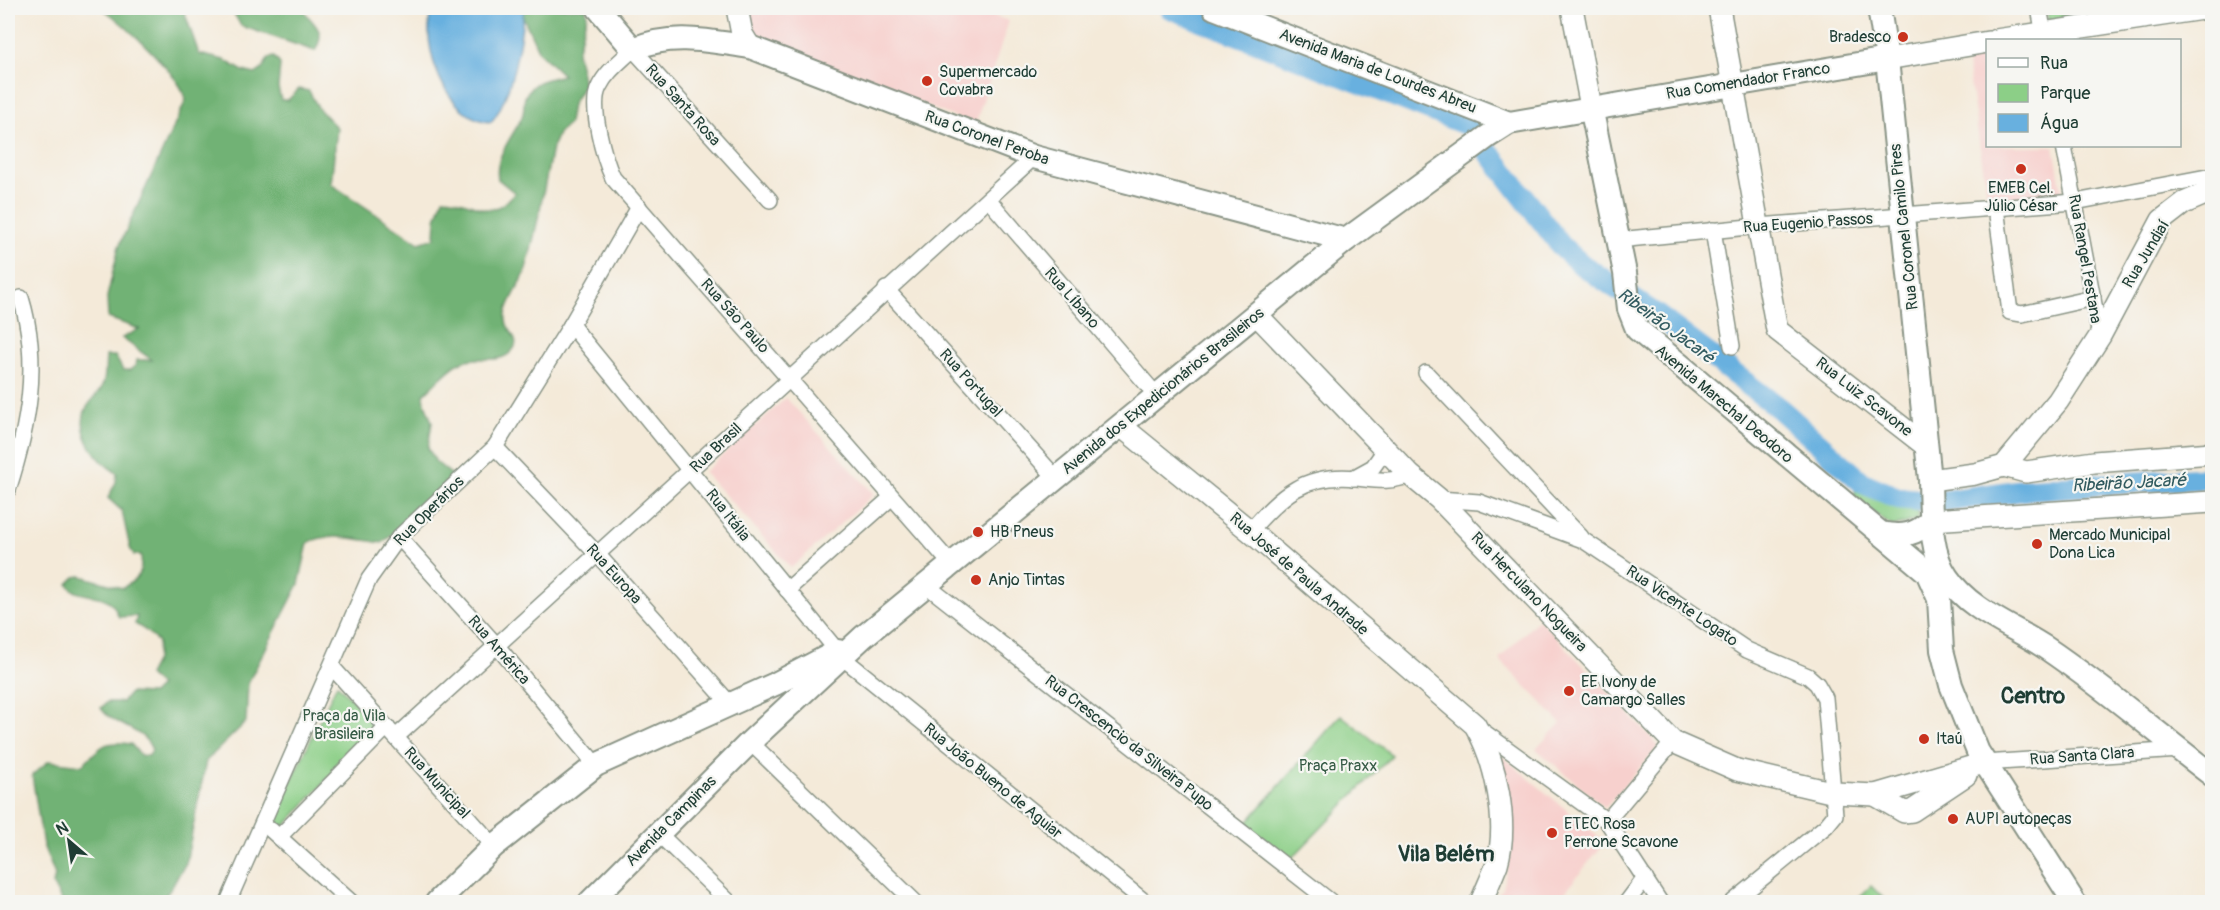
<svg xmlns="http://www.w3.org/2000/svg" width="2220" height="910" font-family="Pangolin,sans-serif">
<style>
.built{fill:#f7d0cd}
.green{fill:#8ccf87;stroke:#56865e;stroke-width:1.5}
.forest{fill:#71b274;stroke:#487854;stroke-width:1.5}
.water{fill:#68b0df;stroke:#44768a;stroke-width:1.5}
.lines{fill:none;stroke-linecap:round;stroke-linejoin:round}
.river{stroke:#68b0df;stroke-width:22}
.street-casing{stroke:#8a9486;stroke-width:18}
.secondary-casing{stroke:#8a9486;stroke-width:24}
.primary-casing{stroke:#8a9486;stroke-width:26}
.street{stroke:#fff;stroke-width:15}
.secondary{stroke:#fff;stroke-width:21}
.primary{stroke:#fff;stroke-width:22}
.poi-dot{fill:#c8321e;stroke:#f6f6f2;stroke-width:2}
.labels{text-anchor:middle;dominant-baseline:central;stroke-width:4.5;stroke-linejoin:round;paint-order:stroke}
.poi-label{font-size:16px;fill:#1f3d34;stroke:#f6f6f2;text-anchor:start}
.street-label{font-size:16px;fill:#1f3d34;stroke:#f6f6f2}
.park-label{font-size:16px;fill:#355a45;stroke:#f6f6f2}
.water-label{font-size:18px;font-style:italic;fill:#315a5f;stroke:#f6f6f2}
.district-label{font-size:22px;font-weight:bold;fill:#1f3d34;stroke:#f6f6f2}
</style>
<rect width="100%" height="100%" fill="#f6f6f2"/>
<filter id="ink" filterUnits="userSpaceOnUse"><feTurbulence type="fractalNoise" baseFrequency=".0167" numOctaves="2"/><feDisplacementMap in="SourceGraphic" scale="12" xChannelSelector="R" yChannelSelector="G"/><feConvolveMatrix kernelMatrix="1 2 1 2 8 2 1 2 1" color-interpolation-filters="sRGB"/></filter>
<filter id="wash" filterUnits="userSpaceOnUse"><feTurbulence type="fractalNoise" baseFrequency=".008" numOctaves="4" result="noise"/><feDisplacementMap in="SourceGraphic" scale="24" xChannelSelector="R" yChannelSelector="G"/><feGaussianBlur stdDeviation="1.35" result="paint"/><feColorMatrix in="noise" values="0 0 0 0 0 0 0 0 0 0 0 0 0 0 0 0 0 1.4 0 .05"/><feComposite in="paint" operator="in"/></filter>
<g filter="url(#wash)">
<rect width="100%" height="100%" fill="#f4ead9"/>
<g class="built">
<path d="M750 8H971L1009 21 975 125 753 37Z"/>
<path d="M1987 53 1988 146H2054L2062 193 1988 200 1966 56Z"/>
<path d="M786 398 874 494 791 568 704 472Z"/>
<path d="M1539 619 1659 746 1605 807 1536 749 1561 723 1499 659Z"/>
<path d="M1497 752 1605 842 1564 893V902H1493L1502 889 1511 853 1510 824Z"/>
</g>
<g class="green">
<path d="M2046 8H2148L2049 26Z"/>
<path d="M1856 489 1895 504 1917 505 1919 519 1893 527 1853 498Z"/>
<path d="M337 684 376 725 284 827 273 819Z"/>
<path d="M1341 715 1392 755 1289 861 1244 826Z"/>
<path d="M1871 886 1887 902H1854Z"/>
</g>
<g class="forest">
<path d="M102 8H183L199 54 224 60 243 71 255 74 261 70 269 58 274 57 280 64 278 88 281 100H288L299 89 309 91 319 109 337 128 331 184 419 243 435 238 436 219 443 198C477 199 486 226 515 193L498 179C494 157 512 138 521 119 528 106 518 100 533 86 540 79 554 78 563 75L539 52 519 8H586L587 15 577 52 584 84 572 104 569 123 558 134 552 148C544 188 537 230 526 269 522 285 508 300 506 315 503 331 525 338 511 352 497 366 475 353 459 363 446 371 435 384 424 394L425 403 432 422 428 448 436 462 452 475 453 482 448 490 382 543C361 540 326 531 308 543L299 584 248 683 246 722 206 761 186 863 162 902H62L53 885 55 875 43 845 32 775 49 761 82 765C102 746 103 740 131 744L140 755 149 756 152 750C144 727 113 727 101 708L107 702H122L130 693 152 694 160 686 148 675 156 660 158 642 145 630 135 624 137 616 119 617C117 613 115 607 112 604 100 591 76 600 68 584L75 577 81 576 122 588C138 580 143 573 141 555H134L130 548 122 511 108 498 116 482 117 473C98 462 77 435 85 411 89 401 100 394 103 384 106 376 105 365 106 356H115L123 370H130L136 365 137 360H152L122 338 139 329 108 318 107 297 119 246 186 100C182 76 123 23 102 8Z"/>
<path d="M231 8H303C312 26 328 28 315 51L241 26Z"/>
</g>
<path class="water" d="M432 8H524C521 39 512 98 491 122 446 120 419 45 432 8Z"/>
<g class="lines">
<path class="river" d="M1170 8 1468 125 1562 247 1582 265 1658 316 1780 409 1863 483 1898 498 1939 502 2031 489 2212 478"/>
</g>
</g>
<g filter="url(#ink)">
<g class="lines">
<defs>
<g id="street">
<path d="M2039 8 2045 40"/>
<path d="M2064 146 2100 336"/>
<path d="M988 199 1157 396"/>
<path d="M770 200 633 49C621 61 606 72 599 87 589 106 604 159 613 178L951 564"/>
<path d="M1996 208 2010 312 2022 314 2093 298"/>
<path d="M1713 230 1732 346"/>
<path d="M1618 240 1759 226 2075 202 2212 176"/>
<path d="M886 289 1056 478"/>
<path d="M571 325 843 658 1145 902"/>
<path d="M1426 373 1581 537"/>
<path d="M495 447 598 555 730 704"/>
<path d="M1353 478 1373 467 1385 450"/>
<path d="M8 490C28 428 41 363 21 298"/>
<path d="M1439 499 1479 502 1583 540 1747 650 1808 676 1817 684 1825 698 1835 815 1826 826 1733 902"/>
<path d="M1250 531C1281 495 1305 473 1356 478 1376 480 1390 483 1410 475"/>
<path d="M399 537 497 646 596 765"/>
<path d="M926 585 1331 902"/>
<path d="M787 590 892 497"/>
<path d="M332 667 494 846"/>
<path d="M1477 727 1607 821 1660 902"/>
<path d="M396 737C609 545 820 350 1034 157"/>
<path d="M750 742 915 902"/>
<path d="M1984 763 2180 750"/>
<path d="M1607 821 1673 742"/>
<path d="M271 830 351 902"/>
<path d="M659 834 729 902"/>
<path d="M279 837 387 727"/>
<path d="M228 902 369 579 399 537 495 447 571 325 639 207"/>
<path d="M1627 902 1645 878"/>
</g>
<g id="secondary">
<path d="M737 8 742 34 750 47"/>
<path d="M1572 8 1591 107"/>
<path d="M1719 8 1777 330 1926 446"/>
<path d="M1996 40 2209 8"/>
<path d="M1887 59 1988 42"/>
<path d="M1257 315 1410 475 1439 499 1673 742 1737 770 1835 793 1875 795 1984 763"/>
<path d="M1121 426 1250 531 1475 725C1496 761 1509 823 1497 864 1492 877 1486 890 1481 902"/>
<path d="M2004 466 2026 472 2094 462 2212 453"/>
<path d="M1930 480 1975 474 2004 466 2058 401 2100 336 2162 220 2184 203 2212 191"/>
<path d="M1931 520 2212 502"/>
<path d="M1875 795 1904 812 1912 811 1966 775"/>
</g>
<g id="primary">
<path d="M598 8 633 49C671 32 710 41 750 47L1034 157 1346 240"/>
<path d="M1214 8 1509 123"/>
<path d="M1879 8 1887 59 1930 480C1931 510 1929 551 1947 577 1970 611 2013 626 2046 648 2104 687 2157 733 2212 775"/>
<path d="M1591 107 1625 273 1629 309 1637 329 1927 572 1939 599 1942 650 1951 685 1978 752 2074 902"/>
<path d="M1880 533C1902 537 1915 536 1931 520"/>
<path d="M437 902 494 846 596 765 775 684 838 651"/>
<path d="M590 902 750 742 863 637 1346 240 1487 137 1509 123 1887 59"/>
</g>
</defs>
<use href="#street" class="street-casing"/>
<use href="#secondary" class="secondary-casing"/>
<use href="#primary" class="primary-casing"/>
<use href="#street" class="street"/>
<use href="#secondary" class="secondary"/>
<use href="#primary" class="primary"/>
</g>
</g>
<g class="poi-dot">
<circle cx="1903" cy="37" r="6"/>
<circle cx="927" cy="81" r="6"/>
<circle cx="2021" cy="169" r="6"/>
<circle cx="978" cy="532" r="6"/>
<circle cx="2037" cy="544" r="6"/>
<circle cx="976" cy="580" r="6"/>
<circle cx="1569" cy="691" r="6"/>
<circle cx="1924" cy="739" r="6"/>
<circle cx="1953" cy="819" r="6"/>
<circle cx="1552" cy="833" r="6"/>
</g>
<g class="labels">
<g class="poi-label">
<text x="1891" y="37" text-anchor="end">Bradesco</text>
<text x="939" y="72">Supermercado<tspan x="939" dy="18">Covabra</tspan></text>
<text x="2021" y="188" text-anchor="middle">EMEB Cel.<tspan x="2021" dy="18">Júlio César</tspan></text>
<text x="990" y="532">HB Pneus</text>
<text x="2049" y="535">Mercado Municipal<tspan x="2049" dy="18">Dona Lica</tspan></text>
<text x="988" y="580">Anjo Tintas</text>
<text x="1581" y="682">EE Ivony de<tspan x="1581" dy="18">Camargo Salles</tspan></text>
<text x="1936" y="739">Itaú</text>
<text x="1965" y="819">AUPI autopeças</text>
<text x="1564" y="824">ETEC Rosa<tspan x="1564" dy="18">Perrone Scavone</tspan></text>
</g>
<g class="street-label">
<text transform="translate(1378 71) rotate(21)">Avenida Maria de Lourdes Abreu</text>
<text transform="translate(1748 81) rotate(-9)">Rua Comendador Franco</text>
<text transform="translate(683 105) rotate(48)">Rua Santa Rosa</text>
<text transform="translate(987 138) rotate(20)">Rua Coronel Peroba</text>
<text transform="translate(1808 223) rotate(-4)">Rua Eugenio Passos</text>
<text transform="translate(1904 227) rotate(-96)">Rua Coronel Camilo Pires</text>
<text transform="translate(2146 254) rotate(-59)">Rua Jundiaí</text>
<text transform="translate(2085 259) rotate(80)">Rua Rangel Pestana</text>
<text transform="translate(1072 298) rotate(49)">Rua Líbano</text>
<text transform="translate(735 316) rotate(48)">Rua São Paulo</text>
<text transform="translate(971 383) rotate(48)">Rua Portugal</text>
<text transform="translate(1163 391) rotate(-39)">Avenida dos Expedicionários Brasileiros</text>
<text transform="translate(1864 397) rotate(38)">Rua Luiz Scavone</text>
<text transform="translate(1724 404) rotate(40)">Avenida Marechal Deodoro</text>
<text transform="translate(716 448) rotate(-43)">Rua Brasil</text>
<text transform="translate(429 511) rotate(-45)">Rua Operários</text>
<text transform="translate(728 515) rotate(52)">Rua Itália</text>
<text transform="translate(614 574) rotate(48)">Rua Europa</text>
<text transform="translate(1299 574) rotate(41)">Rua José de Paula Andrade</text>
<text transform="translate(1529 592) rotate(46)">Rua Herculano Nogueira</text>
<text transform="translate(1682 606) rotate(34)">Rua Vicente Logato</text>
<text transform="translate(499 650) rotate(49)">Rua América</text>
<text transform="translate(1129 743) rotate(38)">Rua Crescencio da Silveira Pupo</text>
<text transform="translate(2082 756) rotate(-4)">Rua Santa Clara</text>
<text transform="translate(993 781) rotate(39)">Rua João Bueno de Aguiar</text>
<text transform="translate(437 783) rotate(48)">Rua Municipal</text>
<text transform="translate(671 821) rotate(-45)">Avenida Campinas</text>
</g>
<g class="park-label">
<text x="344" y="716">Praça da Vila<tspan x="344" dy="18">Brasileira</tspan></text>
<text x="1338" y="766">Praça Praxx</text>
</g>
<g class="water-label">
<text transform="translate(1666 326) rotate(36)">Ribeirão Jacaré</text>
<text transform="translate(2129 483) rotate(-3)">Ribeirão Jacaré</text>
</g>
<g class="district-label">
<text x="2033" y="696">Centro</text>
<text x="1446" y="854">Vila Belém</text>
</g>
</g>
<rect width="2220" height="910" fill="none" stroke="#f6f6f2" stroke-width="30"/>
<rect x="1986" y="39" width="195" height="108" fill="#f6f6f2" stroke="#a0aca6" stroke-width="1.5"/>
<rect x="1998" y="58" width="30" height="9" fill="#ffffff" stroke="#a0aca6" stroke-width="1.5"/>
<text x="2040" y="69" font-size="18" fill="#1f3d34">Rua</text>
<rect x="1998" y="84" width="30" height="18" fill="#8ccf87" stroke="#a0aca6" stroke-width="1.5"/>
<text x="2040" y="99" font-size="18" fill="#1f3d34">Parque</text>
<rect x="1998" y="114" width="30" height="18" fill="#68b0df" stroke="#a0aca6" stroke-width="1.5"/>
<text x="2040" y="129" font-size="18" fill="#1f3d34">Água</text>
<g transform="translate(69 841) rotate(331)" stroke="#f6f6f2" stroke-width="4.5" paint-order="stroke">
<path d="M0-4.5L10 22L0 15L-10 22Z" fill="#1f3d34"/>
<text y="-9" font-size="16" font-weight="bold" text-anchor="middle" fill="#1f3d34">N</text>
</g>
</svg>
